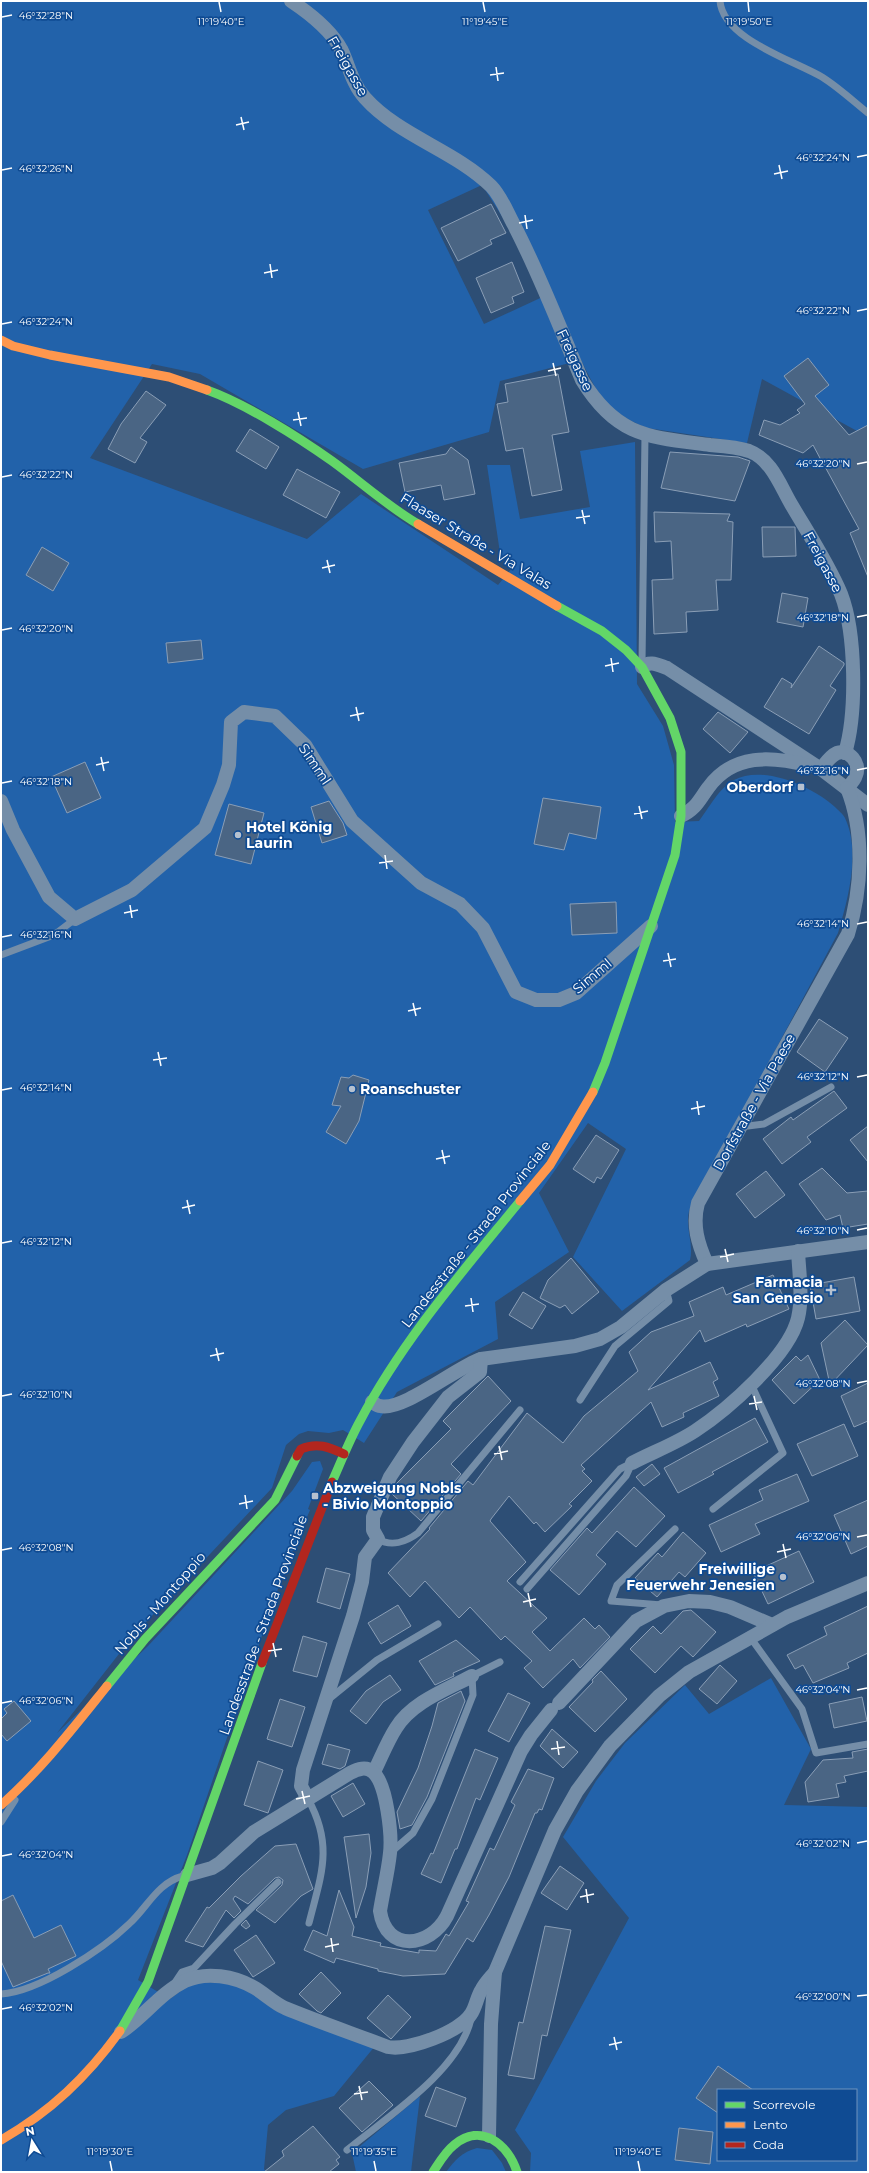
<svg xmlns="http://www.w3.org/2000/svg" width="869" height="2173" font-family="Montserrat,sans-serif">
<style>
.green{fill:#2262aa;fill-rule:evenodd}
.building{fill:#4a6584;stroke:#8a9eb6}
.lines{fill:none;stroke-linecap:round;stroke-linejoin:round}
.lane{stroke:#758ea8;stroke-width:7}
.street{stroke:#758ea8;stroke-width:14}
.fast{stroke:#63d668;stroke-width:9}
.slow{stroke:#ff974d;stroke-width:9}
.jam{stroke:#b3261e;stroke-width:9}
.ticks{fill:none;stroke:#fff;stroke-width:1.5}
.poi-dot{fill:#b6c1cf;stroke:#0f4b93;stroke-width:1.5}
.labels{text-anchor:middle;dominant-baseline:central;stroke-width:3.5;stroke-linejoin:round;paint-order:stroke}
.street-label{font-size:14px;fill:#fff;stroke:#0f4b93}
.poi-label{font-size:14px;font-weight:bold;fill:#fff;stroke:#0f4b93;text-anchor:end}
.ticks-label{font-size:10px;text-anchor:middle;fill:#fff;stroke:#0f4b93;stroke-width:3.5;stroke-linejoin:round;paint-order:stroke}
</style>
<rect width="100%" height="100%" fill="#2d4e75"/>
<g class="green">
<path d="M1 1H868V437L762 379 747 443 647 428C608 412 599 397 581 360L500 381 489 432 363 469 200 374 152 364 90 458 307 539 361 494 498 585 513 567 500 553 487 465H510L520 519 590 507 580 451 635 442 637 684 663 726 674 765 675 822 699 821C709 808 719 788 734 780 763 764 813 787 835 807 838 810 843 814 845 818 861 852 848 899 838 933L689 1211C685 1228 694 1244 690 1260L622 1311 573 1257 626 1149 588 1123 539 1193 569 1252 495 1302 498 1339 397 1392 364 1443 343 1430 329 1433 308 1431 299 1434 286 1445 272 1488 133 1636 57 1733 148 1646 292 1491 312 1462 320 1461 323 1469 308 1509 310 1510 283 1574 187 1855 138 1980 170 1999 190 1984 197 1982 235 1983 375 2046 334 2096 286 2110 268 2125 264 2169 266 2172H1ZM482 185 551 293 484 324 428 210Z"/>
<path d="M771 1678 811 1749 784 1805 868 1807V2172H530L531 2153 515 2130 629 1918 563 1837 596 1781 625 1743 685 1685 709 1714ZM718 2090H856V2160H718Z"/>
<path d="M420 2096 411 2172H356L352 2153Z"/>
<path d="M477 2148 492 2150 502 2163 506 2172H446C455 2160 462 2152 477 2148Z"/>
</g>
<g class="building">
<path d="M491 204 506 233 490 240 492 244 458 261 441 228Z"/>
<path d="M512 262 524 292 512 297 514 303 491 313 476 278Z"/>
<path d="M808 358 829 385 815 396 849 435 868 425V577L850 533 859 529 823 463H828L821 460 813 445 803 453 759 435 764 420 780 425 800 413 797 410 805 404 784 376Z"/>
<path d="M558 374 569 432 552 435 562 490 532 496 523 448 506 451 497 404 508 402 505 384Z"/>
<path d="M146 391 166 405 140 438 147 442 135 463 108 449 121 424Z"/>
<path d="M250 429 279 447 266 469 236 451Z"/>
<path d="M451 447 468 460 475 494 444 500 441 485 405 492 399 463 446 454Z"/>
<path d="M670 452 738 457 750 461 735 501 661 488Z"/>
<path d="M297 469 340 492 326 518 283 495Z"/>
<path d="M654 512 730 514 727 521 733 522 731 580H716L718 610 686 612 687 632 654 634 652 580 673 579 671 541 655 542Z"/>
<path d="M762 527H795L796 556 763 557Z"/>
<path d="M42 547 69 563 53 591 26 575Z"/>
<path d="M782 593 808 598 803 627 777 622Z"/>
<path d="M201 640 203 659 168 663 166 643Z"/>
<path d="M819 646 844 663V665L830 686 836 690 809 734 764 707 782 678 792 684 791 688Z"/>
<path d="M718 712 748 732 730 753 703 729Z"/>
<path d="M85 762 101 798 67 813 51 777Z"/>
<path d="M543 798 601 807 596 839 569 833 564 850 534 844Z"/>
<path d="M329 801 343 823 347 835 322 843 311 807Z"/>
<path d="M229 804 264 813 251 864 215 855Z"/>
<path d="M616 902 617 933 572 935 570 904Z"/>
<path d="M819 1019 848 1038 825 1072 797 1052Z"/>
<path d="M353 1075 369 1080 359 1121 346 1144 326 1132 341 1106 332 1105 341 1077 349 1078Z"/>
<path d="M834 1091 847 1108 807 1137 811 1142 782 1164 763 1139 791 1117 793 1120Z"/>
<path d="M868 1126V1162L850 1140Z"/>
<path d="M596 1135 619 1150 601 1179 597 1177 594 1183 573 1169Z"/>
<path d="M822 1168 847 1193 868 1191V1224L843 1228 840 1215 826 1220 799 1184Z"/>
<path d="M766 1171 785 1195 755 1218 736 1194Z"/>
<path d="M571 1258 599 1292 572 1314 565 1305 560 1308 540 1298 548 1280Z"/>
<path d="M773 1275 789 1309 747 1327 746 1324 705 1342 700 1330 648 1390 710 1362 718 1379 713 1382 719 1396 683 1413 684 1417 662 1427 651 1402 581 1465 585 1469 582 1471 592 1481 569 1504 572 1506 545 1532 536 1522 534 1524 509 1496 491 1519 490 1521 526 1562 507 1581 547 1618 532 1632 550 1651 584 1618 595 1629 599 1625 610 1637 580 1668 573 1659 543 1688 524 1668 532 1661 505 1636 501 1640 470 1607 459 1618 425 1581 410 1597 388 1573 430 1529 429 1528 468 1481 473 1485 527 1413 563 1443 584 1416 638 1371 629 1352 651 1332 694 1316 689 1302 723 1287 726 1295Z"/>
<path d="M854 1277 860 1311 816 1319 810 1285Z"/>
<path d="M523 1292 546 1306 532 1329 509 1315Z"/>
<path d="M845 1320 868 1345 830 1385 821 1343Z"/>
<path d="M808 1355 820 1380 794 1404 772 1380 796 1356 801 1361Z"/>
<path d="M488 1376 511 1401 451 1464 461 1474 421 1521 392 1494 396 1484 451 1429 443 1421Z"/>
<path d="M868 1383V1421L854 1427 841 1396Z"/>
<path d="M755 1418 768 1442 712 1472 714 1474 678 1493 664 1468Z"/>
<path d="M844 1424 858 1456 812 1476 797 1444Z"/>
<path d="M652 1464 660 1474 644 1486 636 1477Z"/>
<path d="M797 1474 809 1501 755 1524 760 1534 721 1552 709 1525 763 1500 759 1490Z"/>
<path d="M634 1487 665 1516 636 1547 617 1531 596 1555 606 1564 579 1595 550 1570 587 1528 592 1533Z"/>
<path d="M868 1500V1546L851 1554 834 1515Z"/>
<path d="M683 1532 706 1553 685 1577 679 1572 657 1597 635 1578 658 1553 662 1557Z"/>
<path d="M799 1551 814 1582 768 1604 753 1572Z"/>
<path d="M326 1568 350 1574 340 1609 317 1602Z"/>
<path d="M398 1605 411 1626 381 1644 368 1623Z"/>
<path d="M868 1606V1653L847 1663 849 1668 813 1683 803 1665 795 1669 787 1655 827 1635 824 1627Z"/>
<path d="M691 1610 716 1632 693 1657 681 1646 655 1673 630 1649 653 1626 661 1634 683 1611Z"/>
<path d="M303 1636 327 1643 317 1677 293 1671Z"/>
<path d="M456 1640 480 1661 453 1673 454 1676 435 1685 419 1661Z"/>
<path d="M720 1665 737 1681 717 1704 699 1689Z"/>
<path d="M601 1671 627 1699 595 1732 569 1707 593 1682 592 1680Z"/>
<path d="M390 1675 401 1690 383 1702 366 1724 350 1711 366 1691Z"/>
<path d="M461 1691 465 1701 427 1797 412 1825 400 1829 397 1812 418 1768 432 1726 438 1703Z"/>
<path d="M508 1693 530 1703 509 1742 488 1731Z"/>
<path d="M862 1697 867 1721 834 1728 829 1704Z"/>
<path d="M280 1699 305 1707 292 1747 267 1739Z"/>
<path d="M14 1701 31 1721 7 1741 1 1734V1719L7 1713 4 1709Z"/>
<path d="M552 1729 578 1752 563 1768 540 1746Z"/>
<path d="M328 1744 350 1750 345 1766 340 1769 322 1764Z"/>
<path d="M475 1749 498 1758 480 1800 476 1798 457 1849H455L441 1883 421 1874 431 1853 433 1854Z"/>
<path d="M868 1749V1771L844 1776 846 1782 836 1784 839 1797 808 1802 805 1782 823 1760 853 1758 852 1752Z"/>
<path d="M258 1761 283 1770 268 1813 244 1805Z"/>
<path d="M528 1769 554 1778 542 1810 539 1809 537 1813H535L509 1877 489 1915 473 1942 467 1938 445 1974 403 1976 378 1971V1969L336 1958 334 1963 304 1950 313 1930 327 1936 339 1890 354 1927 352 1936 381 1943 380 1946 419 1953V1950L436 1951 446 1934 449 1936 469 1902 466 1901 490 1848 494 1850 515 1805 511 1802Z"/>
<path d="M353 1783 365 1804 343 1817 331 1796Z"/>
<path d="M369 1834 371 1853 366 1887 356 1918 344 1837Z"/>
<path d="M296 1844 313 1889 301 1896 275 1923 256 1910 282 1885 283 1880 279 1877 275 1878 248 1904 235 1896 233 1899 241 1911 234 1918 226 1910 203 1947 185 1941 207 1907 209 1908 241 1876 275 1846Z"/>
<path d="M560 1866 584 1883 567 1910 541 1893Z"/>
<path d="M13 1895 34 1938 61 1925 76 1956 48 1969 50 1973H48L13 1987 1 1961V1901Z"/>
<path d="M246 1920 250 1926 246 1929 241 1925Z"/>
<path d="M545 1926 571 1930 547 2036 542 2035 534 2079 508 2075 519 2022 523 2023Z"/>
<path d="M256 1935 275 1963 253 1977 234 1950Z"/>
<path d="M321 1972 341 1993 321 2013 317 2011 299 1994Z"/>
<path d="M388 1995 411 2017 391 2039 367 2018Z"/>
<path d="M718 2066 753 2090H718V2113L696 2098Z"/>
<path d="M369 2081 393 2105 362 2132 339 2108Z"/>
<path d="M436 2087 466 2098 456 2127 425 2116Z"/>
<path d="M313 2126 340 2157 336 2160 339 2164 329 2172H264L284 2156 282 2151Z"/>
<path d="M679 2128 713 2132 710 2164 675 2160Z"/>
</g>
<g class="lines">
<g class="lane">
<path d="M720 1C723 39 793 60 822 77 838 87 853 101 868 113"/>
<path d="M642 663 645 435"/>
<path d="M1 955 54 935 75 919"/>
<path d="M740 1127 764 1124 831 1087"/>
<path d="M580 1400 615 1346 669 1301 666 1290"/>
<path d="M713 1509 783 1453 751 1384"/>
<path d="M378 1539C391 1547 406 1542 418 1533L520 1410"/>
<path d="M520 1582 620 1469 632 1463"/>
<path d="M527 1589 626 1476 632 1463"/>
<path d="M662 1605 611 1601 617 1585 675 1529"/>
<path d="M750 1637 802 1709 816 1753 868 1744"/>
<path d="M329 1699 377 1660 438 1624"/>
<path d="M308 1799C334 1846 321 1875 309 1923"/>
<path d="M1 1822 15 1800"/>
<path d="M390 1853 413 1833 432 1799 473 1695 472 1676 500 1662"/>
<path d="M174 1984 182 1972 194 1968 235 1924 278 1882"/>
<path d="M1 1994C38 1992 102 1950 129 1924 147 1908 157 1883 183 1876"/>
<path d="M347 2150C387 2117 459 2071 471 2019"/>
</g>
<g class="street">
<path d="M291 1C309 13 330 29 341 49 349 65 352 84 365 98 399 136 454 150 491 186 501 196 507 212 514 225 540 275 560 328 582 380 617 437 649 437 710 445 722 446 737 447 749 451 771 459 780 485 791 504 808 533 828 563 841 594 856 633 857 713 845 753"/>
<path d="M642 667C650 660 658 665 667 668L821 769 868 805"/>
<path d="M821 769C825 764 830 756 837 753 849 749 861 763 856 775 855 780 851 784 847 788"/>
<path d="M1 801 13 830 49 897 75 919 132 890 205 828 223 785 229 765 231 722 244 712 275 716 305 745 352 821 421 883 460 904 483 928 516 992 536 1000H559L576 993 651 926"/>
<path d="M681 816C696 809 699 800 708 788 733 753 772 756 809 766"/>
<path d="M707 1264C698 1244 692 1225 698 1203L848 934C862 889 865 833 847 788"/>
<path d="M372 1402C374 1403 377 1406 380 1406 402 1412 457 1367 481 1359L575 1346 600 1339 621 1327 666 1290 707 1264 868 1242"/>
<path d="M632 1463C653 1452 675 1444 695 1431 727 1410 789 1356 798 1318 803 1297 799 1272 798 1251"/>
<path d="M559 1703 636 1621 664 1606 689 1601 710 1602 730 1607 772 1625"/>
<path d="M374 1772C381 1758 387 1742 396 1728 412 1702 446 1690 472 1676"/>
<path d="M308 1799 301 1786 303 1770 353 1616 362 1582 365 1557 378 1539 373 1530V1517L390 1477 413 1442 448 1397 480 1372 481 1359"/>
<path d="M187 1875 212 1868 220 1863 254 1832 350 1773C358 1769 366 1766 373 1772 387 1784 392 1836 390 1853 388 1872 383 1892 380 1911 386 1953 430 1948 447 1916L521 1751 531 1735 551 1710"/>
<path d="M121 2032C144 2017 160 1993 185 1981 206 1971 235 1976 255 1988 265 1994 274 2003 285 2008 319 2022 354 2034 388 2047 408 2051 460 2032 471 2014 476 2007 477 1996 482 1989 485 1983 491 1977 495 1972L555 1830 577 1791 610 1746 659 1696 689 1672 787 1617 868 1583"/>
<path d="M489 2136 491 2024 495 1972"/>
</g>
<g class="fast">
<path d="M207 390C246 404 298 437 332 461 361 482 387 506 418 524"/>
<path d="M557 606 602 631 626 650 642 667 670 718 681 752V816L675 855 605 1063 593 1092"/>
<path d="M332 1482C341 1462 349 1441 360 1421 402 1341 463 1271 520 1201"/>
<path d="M107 1686 145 1639 275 1500 297 1456"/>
<path d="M120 2031 148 1982 262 1663"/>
<path d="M433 2172C439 2163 445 2152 454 2145 481 2122 508 2144 517 2172"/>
</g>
<g class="slow">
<path d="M1 340 13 346 50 355 169 377 207 390"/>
<path d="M418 524 557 606"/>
<path d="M520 1201 550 1165 593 1092"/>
<path d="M1 1805C41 1770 74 1727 107 1686"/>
<path d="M1 2140C50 2112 87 2077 120 2031"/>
</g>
<g class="jam">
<path d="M297 1456 301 1449C317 1442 329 1447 344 1454"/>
<path d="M262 1663 332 1482"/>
</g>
</g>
<path class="ticks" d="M219 2 221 12M483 2 485 12M748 2 749 12M2 17 12 15M496 67 498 81M490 75 504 73M241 117 244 130M236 125 249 122M857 157 867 155M779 165 782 179M2 170 12 168M774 174 788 171M525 215 527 229M519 223 533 220M270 264 272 278M264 273 278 270M857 311 867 309M2 324 12 322M553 363 556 376M548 371 561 368M298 412 301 426M293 420 307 418M857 464 867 462M2 477 12 475M582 510 585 524M576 518 590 516M327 560 330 573M322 568 335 565M857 617 867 615M2 630 12 628M611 658 613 672M605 666 619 663M356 707 359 721M350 716 364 713M101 757 104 771M96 765 109 762M857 770 867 768M2 783 12 781M639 806 642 819M634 814 648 811M385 855 387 869M379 863 393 861M130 905 132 918M124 913 138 910M857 924 867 922M2 937 12 935M668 953 671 967M663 961 676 959M413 1003 416 1016M408 1011 421 1008M158 1052 161 1066M153 1060 167 1058M857 1077 867 1075M2 1090 12 1088M697 1101 699 1115M691 1109 705 1106M442 1150 445 1164M436 1159 450 1156M187 1200 190 1214M182 1208 195 1205M857 1230 867 1228M2 1243 12 1241M725 1249 728 1262M720 1257 734 1254M471 1298 473 1312M465 1306 479 1304M216 1348 219 1361M210 1356 224 1353M857 1383 867 1381M2 1396 12 1394M754 1396 757 1410M749 1404 762 1402M499 1446 502 1460M494 1454 508 1451M245 1495 247 1509M239 1504 253 1501M857 1537 867 1535M783 1544 786 1558M2 1550 12 1548M777 1552 791 1549M528 1593 531 1607M523 1602 536 1599M273 1643 276 1657M268 1651 282 1649M857 1690 867 1688M2 1703 12 1701M557 1741 559 1755M551 1749 565 1747M302 1791 305 1804M296 1799 310 1796M857 1843 867 1841M2 1856 12 1854M586 1889 588 1903M580 1897 594 1894M331 1938 333 1952M325 1947 339 1944M857 1996 867 1995M2 2009 12 2007M614 2037 617 2050M609 2045 622 2042M359 2086 362 2100M354 2094 368 2092M110 2161 112 2171M374 2161 376 2171M638 2161 640 2171"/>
<g class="poi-dot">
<rect x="797" y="783" width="8" height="8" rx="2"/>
<circle cx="238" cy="835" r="4"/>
<circle cx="352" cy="1089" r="4"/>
<path d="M829 1284h4v4h4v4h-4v4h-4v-4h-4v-4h4z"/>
<rect x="311" y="1492" width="8" height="8" rx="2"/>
<circle cx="783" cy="1577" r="4"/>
</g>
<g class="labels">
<g class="street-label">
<text transform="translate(348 66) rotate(60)">Freigasse</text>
<text transform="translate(575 360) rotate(65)">Freigasse</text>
<text transform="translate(476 541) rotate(31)">Flaaser Straße - Via Valas</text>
<text transform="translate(823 562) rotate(62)">Freigasse</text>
<text transform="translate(315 764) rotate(56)">Simml</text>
<text transform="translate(592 976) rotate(-40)">Simml</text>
<text transform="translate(754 1102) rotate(-61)">Dorfstraße - Via Paese</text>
<text transform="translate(476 1234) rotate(-52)">Landesstraße - Strada Provinciale</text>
<text transform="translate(160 1603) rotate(-49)">Nobls - Montoppio</text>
<text transform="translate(263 1625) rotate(-70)">Landesstraße - Strada Provinciale</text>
</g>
<g class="poi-label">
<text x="793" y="787">Oberdorf</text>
<text x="246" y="827" text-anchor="start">Hotel König<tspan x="246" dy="16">Laurin</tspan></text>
<text x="360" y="1089" text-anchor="start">Roanschuster</text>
<text x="823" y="1282">Farmacia<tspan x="823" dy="16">San Genesio</tspan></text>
<text x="323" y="1488" text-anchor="start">Abzweigung Nobls<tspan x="323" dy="16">- Bivio Montoppio</tspan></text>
<text x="775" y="1569">Freiwillige<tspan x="775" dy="16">Feuerwehr Jenesien</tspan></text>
</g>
</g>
<g class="ticks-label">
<text x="46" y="19">46°32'28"N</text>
<text x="221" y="25">11°19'40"E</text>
<text x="485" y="25">11°19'45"E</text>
<text x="749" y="25">11°19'50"E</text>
<text x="823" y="161">46°32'24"N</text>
<text x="46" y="172">46°32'26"N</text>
<text x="823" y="314">46°32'22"N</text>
<text x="46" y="325">46°32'24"N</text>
<text x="823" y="467">46°32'20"N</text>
<text x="46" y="478">46°32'22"N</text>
<text x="823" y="621">46°32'18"N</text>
<text x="46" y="632">46°32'20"N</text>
<text x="823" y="774">46°32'16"N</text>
<text x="46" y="785">46°32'18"N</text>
<text x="823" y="927">46°32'14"N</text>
<text x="46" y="938">46°32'16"N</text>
<text x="823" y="1080">46°32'12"N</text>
<text x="46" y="1091">46°32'14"N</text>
<text x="823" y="1234">46°32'10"N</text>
<text x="46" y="1245">46°32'12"N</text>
<text x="823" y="1387">46°32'08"N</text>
<text x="46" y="1398">46°32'10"N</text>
<text x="823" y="1540">46°32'06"N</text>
<text x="46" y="1551">46°32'08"N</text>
<text x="823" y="1693">46°32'04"N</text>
<text x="46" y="1704">46°32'06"N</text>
<text x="823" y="1847">46°32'02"N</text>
<text x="46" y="1858">46°32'04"N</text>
<text x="823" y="2000">46°32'00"N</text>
<text x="46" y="2011">46°32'02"N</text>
<text x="110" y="2155">11°19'30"E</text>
<text x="374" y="2155">11°19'35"E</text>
<text x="638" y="2155">11°19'40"E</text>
</g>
<rect width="869" height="2173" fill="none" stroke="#ffffff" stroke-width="4"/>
<rect x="717" y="2089" width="140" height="72" fill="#0f4b93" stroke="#6f93be"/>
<rect x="725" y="2102" width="20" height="6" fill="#63d668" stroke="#6f93be"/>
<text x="753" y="2109" font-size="12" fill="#ffffff">Scorrevole</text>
<rect x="725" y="2122" width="20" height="6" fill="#ff974d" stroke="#6f93be"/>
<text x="753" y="2129" font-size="12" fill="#ffffff">Lento</text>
<rect x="725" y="2142" width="20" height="6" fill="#b3261e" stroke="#6f93be"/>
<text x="753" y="2149" font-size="12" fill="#ffffff">Coda</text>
<g transform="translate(32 2141) rotate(349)" stroke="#0f4b93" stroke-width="3" paint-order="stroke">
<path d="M0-3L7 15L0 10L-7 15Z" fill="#ffffff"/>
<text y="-6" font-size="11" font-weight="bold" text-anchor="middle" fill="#ffffff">N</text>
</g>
</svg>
